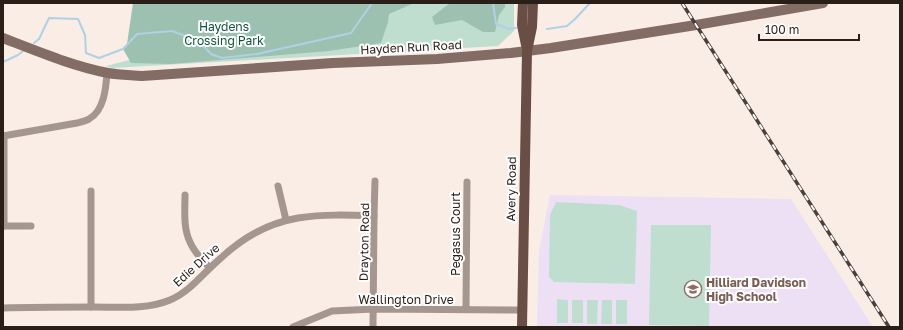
<svg xmlns="http://www.w3.org/2000/svg" width="903" height="330" font-family="'Golos Text',sans-serif">
<style>
.education{fill:#ede0f4}
.green{fill:#bfdecf}
.forest{fill:#9dc1b0}
.lines{fill:none;stroke-linecap:round;stroke-linejoin:round}
.stream{stroke:#aed2e4;stroke-width:2}
.minor{stroke:#a69690;stroke-width:7}
.secondary{stroke:#826c63;stroke-width:10}
.primary{stroke:#684e44;stroke-width:10}
.rail-casing{stroke:#4b3f39;stroke-width:3.5}
.rail{stroke:#fdfdfd;stroke-width:2;stroke-dasharray:6;stroke-linecap:butt}
.labels{text-anchor:middle;dominant-baseline:central;stroke-width:4;stroke-linejoin:round;paint-order:stroke}
.park-label{font-size:12px;fill:#12543c;stroke:#fdfdfd}
.street-label{font-size:12px;fill:#291e18;stroke:#fdfdfd}
.education-label{font-size:12px;font-weight:bold;fill:#785e54;stroke:#fdfdfd;text-anchor:start}
</style>
<rect width="100%" height="100%" fill="#faede6"/>
<path class="education" d="M550 195 791 199 873 327H537L539 251Z"/>
<g class="green">
<path d="M191 3H514V31L498 46 112 68 106 66 191 44Z"/>
<path d="M556 202 619 205 637 211 635 284 554 282 549 277 550 215Z"/>
<path d="M651 225H711L709 326 649 325Z"/>
<path d="M557 299 568 300V323H557Z"/>
<rect x="572" y="300" width="11" height="23"/>
<path d="M587 300H598L597 324H587Z"/>
<path d="M602 300H612V324H601Z"/>
<rect x="616" y="300" width="11" height="24"/>
</g>
<g class="forest">
<path d="M133 3H414L389 14 388 22 381 43 329 51 171 64 131 63 123 49 127 44Z"/>
<path d="M450 3H505V7L499 15 495 32H483L462 20 435 25 432 17Z"/>
</g>
<g class="lines">
<g class="stream">
<path d="M493 3 496 24 509 29 516 28"/>
<path d="M547 29 567 26 575 19 590 3"/>
<path d="M34 43 39 39 49 18 78 19 85 35 86 53 99 58 123 49 137 34 172 31 199 41 211 54 222 58 257 54 351 33 372 3"/>
<path d="M3 62 18 55 23 51"/>
</g>
<g class="minor">
<path d="M3 136 77 123C81 122 86 121 89 119 104 111 106 88 107 73"/>
<path d="M278 186 286 220"/>
<path d="M185 195C185 210 183 228 190 242 194 252 202 260 209 267"/>
<path d="M3 226H31"/>
<path d="M4 226V136"/>
<path d="M91 307V191"/>
<path d="M3 308C33 307 64 307 94 307 119 307 146 310 170 300 190 292 204 272 221 258 242 238 269 223 298 218 323 214 349 215 374 216"/>
<path d="M466 309 467 182"/>
<path d="M293 327 332 311 374 309 522 310"/>
<path d="M373 327 374 216 375 181"/>
</g>
<path class="secondary" d="M3 38C37 51 72 66 108 73 119 75 130 75 142 76L333 63 437 59 511 53 551 48 696 25 823 3"/>
<g class="primary">
<path d="M523 3 522 25 526 45"/>
<path d="M522 327 527 51 532 27 533 3"/>
</g>
<defs>
<path id="rail" d="M682 3 889 327"/>
</defs>
<use href="#rail" class="rail-casing"/>
<use href="#rail" class="rail"/>
</g>
<defs>
<symbol id="school-ring" viewBox="-11 -11 22 22"><circle r="9.5" fill="#fdfdfd" stroke="#8d6e63" stroke-width="1.5"/><path d="M0-5L7-2L0 1L-7-2ZM-4 1L0 2.5L4 1V4Q0 6-4 4Z" fill="#8d6e63"/></symbol>
</defs>
<g fill-rule="evenodd">
<use href="#school-ring" x="683" y="279" width="20" height="20"/>
</g>
<g class="labels">
<g class="park-label">
<text x="224" y="26">Haydens<tspan x="224" dy="14">Crossing Park</tspan></text>
</g>
<g class="street-label">
<text transform="translate(411 47) rotate(-3)">Hayden Run Road</text>
<text transform="translate(511 189) rotate(-89)">Avery Road</text>
<text transform="translate(455 234) rotate(-90)">Pegasus Court</text>
<text transform="translate(364 242) rotate(-89)">Drayton Road</text>
<text transform="translate(196 265) rotate(-42)">Edie Drive</text>
<text x="406" y="299">Wallington Drive</text>
</g>
<g class="education-label">
<text x="706" y="282">Hilliard Davidson<tspan x="706" dy="14">High School</tspan></text>
</g>
</g>
<rect width="903" height="330" fill="none" stroke="#291e18" stroke-width="8"/>
<path d="M759 34v6h100v-6" fill="none" stroke="#291e18" stroke-width="2"/>
<text x="765" y="34" font-size="12" fill="#291e18" stroke="#fdfdfd" stroke-width="3" paint-order="stroke">100 m</text>
</svg>
